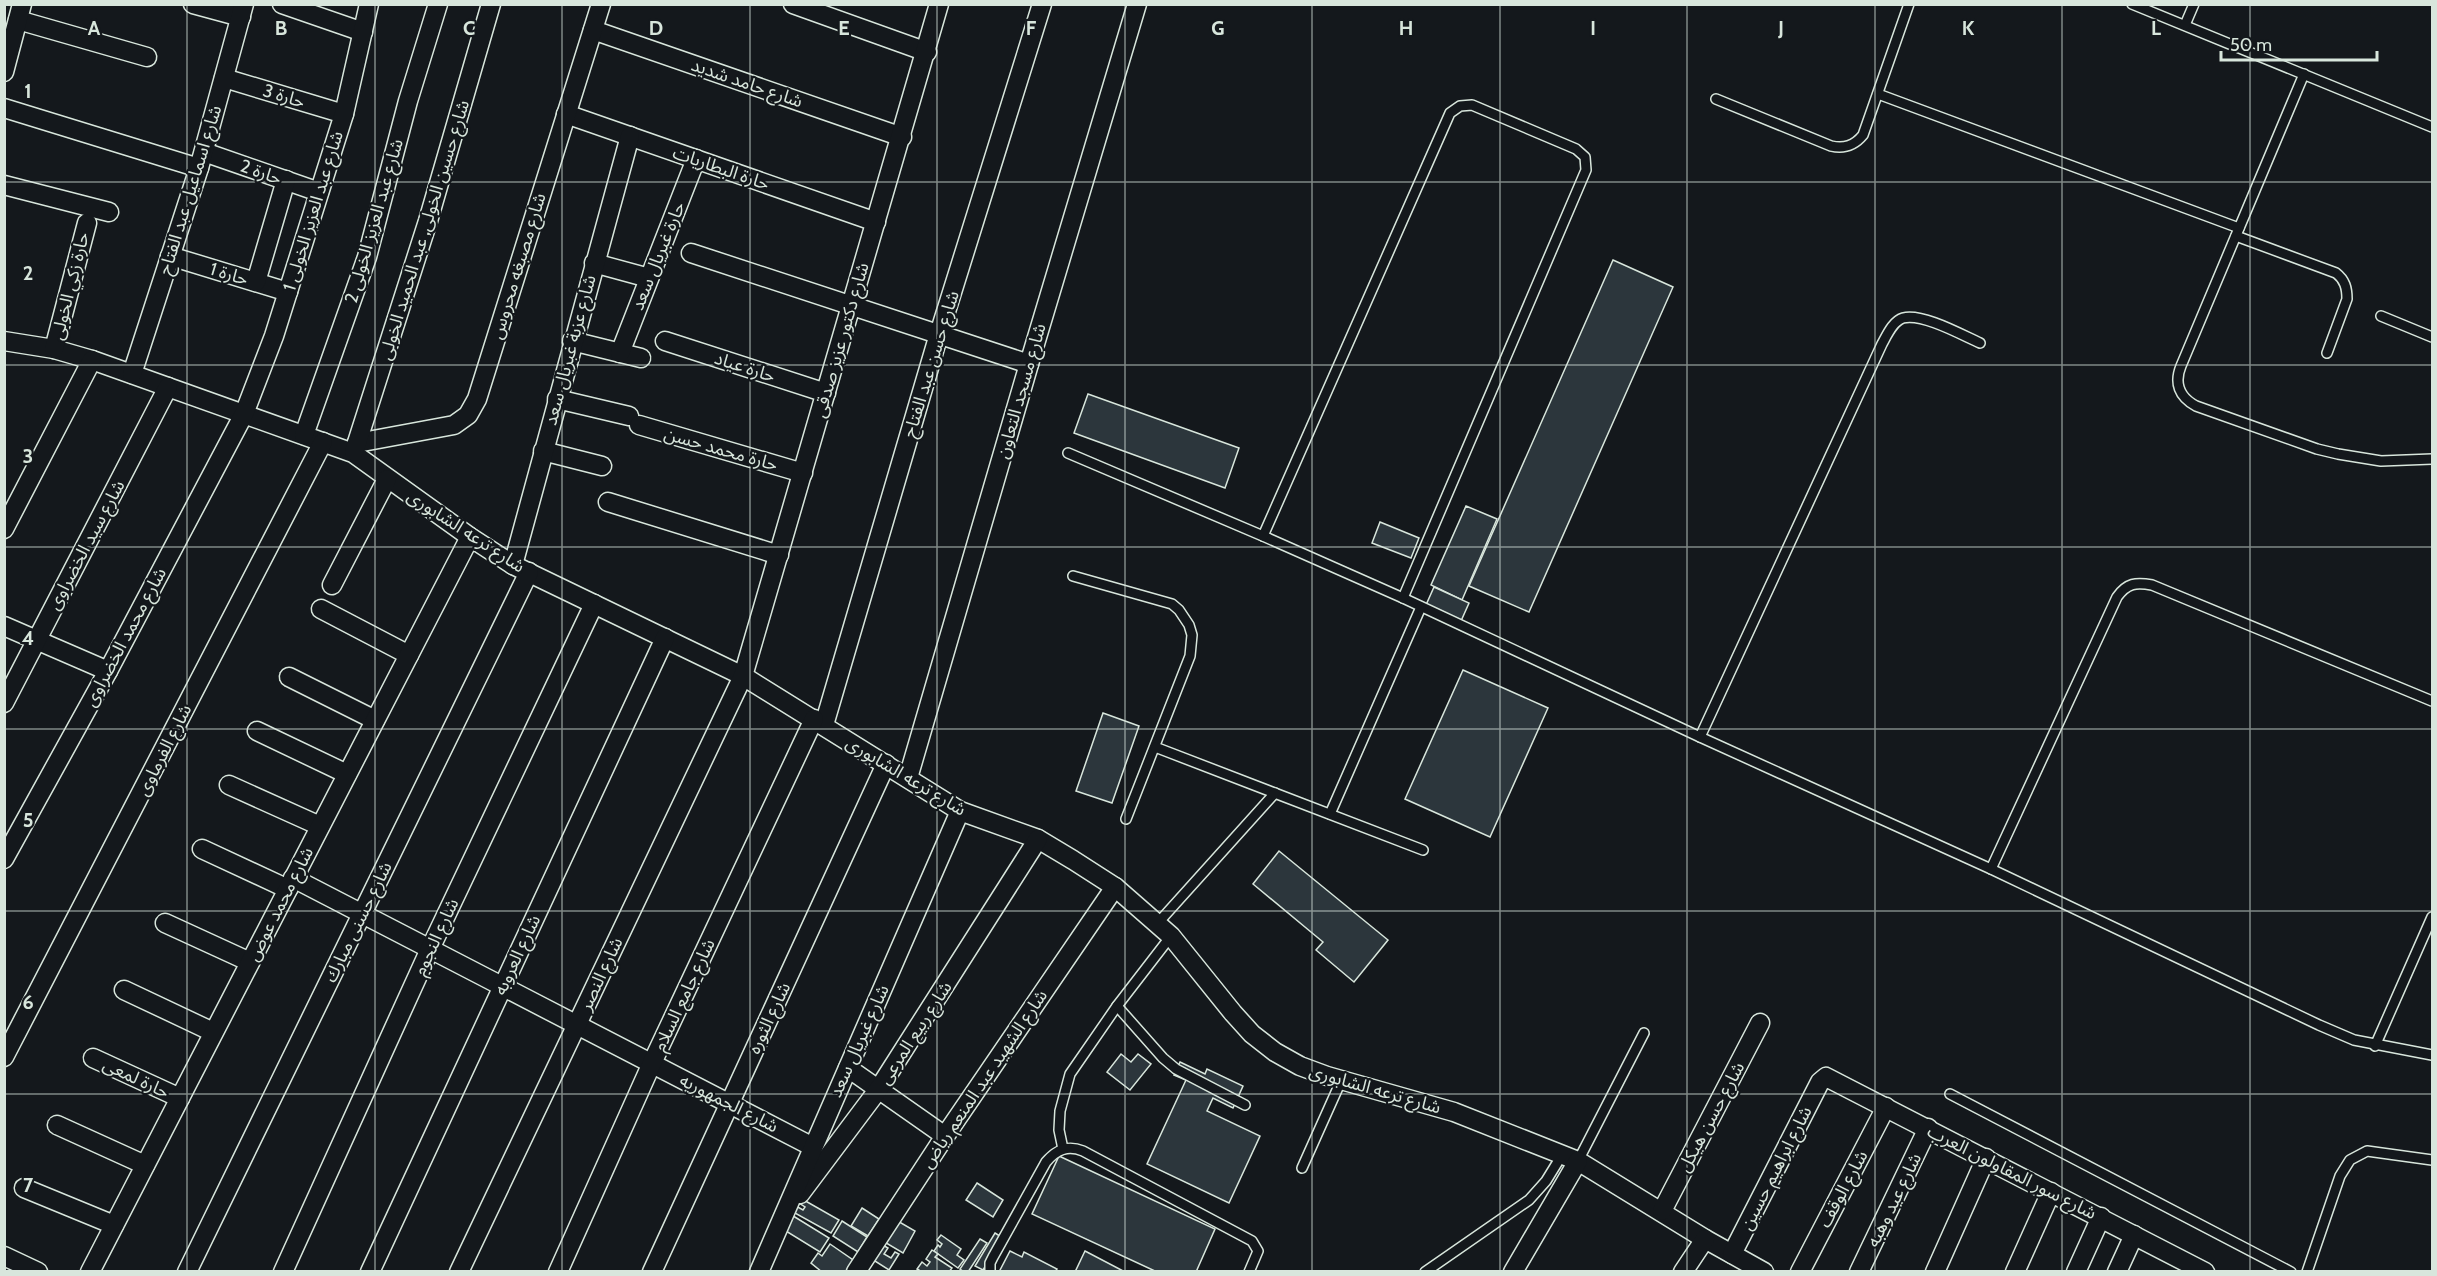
<svg xmlns="http://www.w3.org/2000/svg" width="2437" height="1276" font-family="Cabin,'Noto Sans Arabic',sans-serif">
<style>
.building{fill:#2c363c;stroke:#d8e6dc;stroke-width:1.5}
.lines{fill:none;stroke-linecap:round;stroke-linejoin:round}
.lane-casing{stroke:#d8e6dc;stroke-width:12}
.street-casing{stroke:#d8e6dc;stroke-width:21}
.lane{stroke:#14181c;stroke-width:9}
.street{stroke:#14181c;stroke-width:18}
.grid{fill:none;stroke:#d8e6dc;stroke-width:1.5;stroke-opacity:0.55}
.labels{text-anchor:middle;dominant-baseline:central;stroke-width:4.5;stroke-linejoin:round;paint-order:stroke}
.street-label{font-size:18px;fill:#d8e6dc;stroke:#14181c}
.grid-label{font-size:20px;text-anchor:middle;font-weight:bold;fill:#d8e6dc;stroke:#14181c;stroke-width:4.5;stroke-linejoin:round;paint-order:stroke}
</style>
<rect width="100%" height="100%" fill="#14181c"/>
<g class="building">
<path d="M1613 260 1673 287 1529 612 1469 586Z"/>
<path d="M1088 394 1239 448 1225 488 1074 433Z"/>
<path d="M1466 506 1497 519 1462 600 1431 585Z"/>
<path d="M1380 522 1419 538 1411 558 1372 543Z"/>
<path d="M1434 587 1469 603 1461 621 1426 605Z"/>
<path d="M1463 670 1548 708 1490 837 1405 799Z"/>
<path d="M1103 713 1139 726 1112 803 1076 791Z"/>
<path d="M1279 851 1388 940 1354 982 1316 950 1323 942 1253 884Z"/>
<path d="M1121 1054 1131 1062 1138 1054 1151 1064 1130 1090 1107 1072Z"/>
<path d="M1180 1062 1205 1074 1207 1069 1243 1086 1233 1108 1213 1098 1207 1111 1260 1136 1229 1203 1147 1164 1186 1080 1174 1075Z"/>
<path d="M1059 1156 1215 1229 1196 1272H1157L1032 1214Z"/>
<path d="M977 1183 1003 1200 993 1217 966 1200Z"/>
<path d="M802 1199 839 1220 831 1233 793 1212 796 1206 803 1210 805 1207 799 1203Z"/>
<path d="M862 1208 879 1219 868 1236 851 1226Z"/>
<path d="M790 1214 829 1238 820 1252 781 1228Z"/>
<path d="M889 1216 915 1231 903 1253 876 1237Z"/>
<path d="M842 1221 867 1237 858 1252 833 1236Z"/>
<path d="M995 1233 1003 1238 983 1270 975 1266Z"/>
<path d="M941 1235 961 1249 957 1255 964 1260 958 1268 934 1251 938 1245 940 1247 942 1244 937 1240Z"/>
<path d="M980 1239 987 1243 968 1272H964L960 1269Z"/>
<path d="M876 1241 888 1248 884 1254 891 1258 895 1252 899 1254 889 1270 867 1256Z"/>
<path d="M830 1244 856 1262 849 1272H822L811 1263 818 1253 822 1256Z"/>
<path d="M932 1250 938 1254 935 1257 952 1268 949 1272H922L917 1269 922 1262 927 1266 930 1262 926 1259Z"/>
<path d="M1010 1251 1022 1257 1024 1252 1057 1269 1055 1272H999Z"/>
<path d="M1085 1251 1125 1272H1075Z"/>
</g>
<g class="lines">
<defs>
<g id="lane">
<path d="M2132 4 2432 127"/>
<path d="M2185 25 2194 4"/>
<path d="M2304 74 2181 366C2174 383 2179 397 2196 406L2317 449 2338 454 2381 461 2432 459"/>
<path d="M1878 94 2239 228"/>
<path d="M1716 99 1831 146C1844 149 1854 146 1863 135L1909 4"/>
<path d="M2236 236 2336 273C2345 280 2347 288 2347 299L2327 353"/>
<path d="M2381 316 2432 337"/>
<path d="M1068 453 1263 536 1403 598 1700 737 1991 869 2319 1025 2354 1040 2432 1055"/>
<path d="M1263 536 1450 113 1460 106 1472 105 1576 149 1585 157 1586 170 1403 598"/>
<path d="M1073 576 1172 604 1179 610 1189 625 1192 635 1190 656 1126 819"/>
<path d="M1700 737 1882 344C1887 335 1893 321 1903 318 1923 313 1962 335 1980 343"/>
<path d="M1155 747 1423 850"/>
<path d="M1330 814 1421 607"/>
<path d="M1991 869 2117 597C2127 583 2136 582 2152 585L2432 701"/>
<path d="M1157 924 1275 793"/>
<path d="M1117 1006 1163 1058 1176 1069 1245 1105"/>
<path d="M2375 1046 2432 917"/>
<path d="M1950 1094 2291 1272"/>
<path d="M1063 1149 1059 1130 1060 1111 1070 1074 1117 1006 1171 936"/>
<path d="M1578 1161 1644 1033"/>
<path d="M1302 1168 1341 1081"/>
<path d="M990 1272V1263L993 1257 1046 1162C1057 1149 1068 1145 1083 1151L1252 1241 1258 1251 1249 1272"/>
<path d="M1425 1272 1529 1200 1546 1181 1562 1155"/>
<path d="M2307 1272 2340 1176 2350 1160 2367 1151 2432 1160"/>
</g>
<g id="street">
<path d="M193 4 241 17"/>
<path d="M282 4 363 32"/>
<path d="M793 4 927 52"/>
<path d="M18 20 147 57"/>
<path d="M593 30 902 137"/>
<path d="M4 72 22 4"/>
<path d="M224 78 344 114"/>
<path d="M4 108 199 168"/>
<path d="M566 114 876 222"/>
<path d="M204 152 319 192"/>
<path d="M4 185 109 212"/>
<path d="M691 253 1029 364"/>
<path d="M170 256 288 292"/>
<path d="M594 263 649 278"/>
<path d="M256 282 286 180"/>
<path d="M4 341 54 349 92 360 353 453 470 537 513 565 743 676 960 811 1038 839 1073 860 1115 887 1171 936 1233 1013 1252 1034 1275 1052 1300 1066 1327 1076 1454 1112 1578 1161 1705 1239 1764 1272"/>
<path d="M572 341 641 358"/>
<path d="M665 341 826 393"/>
<path d="M54 349 87 223"/>
<path d="M620 353 696 159"/>
<path d="M132 374 199 168 244 4"/>
<path d="M557 399 629 416"/>
<path d="M639 425 803 473"/>
<path d="M304 435 367 257 408 101 438 4"/>
<path d="M357 443 454 425 468 415 477 399 601 4"/>
<path d="M543 451 602 466"/>
<path d="M354 452 428 221 491 4"/>
<path d="M608 502 779 555"/>
<path d="M4 529 92 360"/>
<path d="M513 565 630 136"/>
<path d="M332 585 387 479"/>
<path d="M321 609 409 655"/>
<path d="M4 626 108 671"/>
<path d="M289 677 375 720"/>
<path d="M4 703 168 387"/>
<path d="M824 725 939 334 1042 4"/>
<path d="M257 731 347 774"/>
<path d="M908 778 1029 364 1137 4"/>
<path d="M229 785 320 826"/>
<path d="M202 849 288 889"/>
<path d="M4 859 108 671 244 414 274 336 344 114 369 4"/>
<path d="M293 878 813 1147"/>
<path d="M165 923 250 962"/>
<path d="M124 990 213 1032"/>
<path d="M4 1057 323 442"/>
<path d="M93 1058 180 1098"/>
<path d="M848 1068 945 1136"/>
<path d="M57 1125 145 1165"/>
<path d="M24 1188 114 1225"/>
<path d="M800 1194 878 1090 1038 839"/>
<path d="M1662 1211 1760 1023"/>
<path d="M1732 1254 1820 1082 1826 1077 2205 1272"/>
<path d="M4 1256 38 1272"/>
<path d="M90 1272 470 537"/>
<path d="M187 1272 529 572"/>
<path d="M283 1272 430 949 594 604"/>
<path d="M370 1272 665 638"/>
<path d="M459 1272 743 676 939 4"/>
<path d="M558 1272 652 1063 814 719"/>
<path d="M652 1272 886 764"/>
<path d="M759 1272 960 811"/>
<path d="M856 1272 945 1136 1115 887"/>
<path d="M1513 1272 1578 1161"/>
<path d="M1683 1272 1705 1239"/>
<path d="M1800 1272 1886 1107"/>
<path d="M1859 1272 1928 1128"/>
<path d="M1935 1272 1986 1158"/>
<path d="M2015 1272 2051 1192"/>
<path d="M2076 1272 2101 1217"/>
<path d="M2117 1272 2134 1235"/>
</g>
</defs>
<use href="#lane" class="lane-casing"/>
<use href="#street" class="street-casing"/>
<use href="#lane" class="lane"/>
<use href="#street" class="street"/>
</g>
<path class="grid" d="M187 4V1272M375 4V1272M562 4V1272M750 4V1272M937 4V1272M1125 4V1272M1312 4V1272M1500 4V1272M1687 4V1272M1875 4V1272M2062 4V1272M2250 4V1272M4 182H2432M4 365H2432M4 547H2432M4 729H2432M4 911H2432M4 1094H2432"/>
<g class="labels">
<g class="street-label">
<text transform="translate(747 83) rotate(19)">شارع حامد شديد</text>
<text transform="translate(284 96) rotate(17)">حارة 3</text>
<text transform="translate(721 168) rotate(19)">حارة البطاريات</text>
<text transform="translate(261 172) rotate(19)">حارة 2</text>
<text transform="translate(190 190) rotate(-73)">شارع اسماعيل عبد الفتاح</text>
<text transform="translate(313 211) rotate(-73)">شارع عبد العزيز الخولى 1</text>
<text transform="translate(374 221) rotate(-74)">شارع عبد العزيز الخولى 2</text>
<text transform="translate(424 230) rotate(-73)">شارع حسين الخولى, عبد الحميد الخولى</text>
<text transform="translate(658 256) rotate(-68)">حارة غبريال سعد</text>
<text transform="translate(518 266) rotate(-73)">شارع مصبغه محروس</text>
<text transform="translate(229 274) rotate(17)">حارة 1</text>
<text transform="translate(70 286) rotate(-76)">حارة زكي الخولى</text>
<text transform="translate(841 340) rotate(-74)">شارع دكتور عزيز صدقى</text>
<text transform="translate(570 350) rotate(-75)">شارع عزبة غبريال سعد</text>
<text transform="translate(931 364) rotate(-73)">شارع حسن عبد الفتاح</text>
<text transform="translate(745 367) rotate(18)">حارة عياد</text>
<text transform="translate(1021 391) rotate(-74)">شارع مسجد التعاون</text>
<text transform="translate(721 449) rotate(16)">حارة محمد حسن</text>
<text transform="translate(466 531) rotate(33)">شارع ترعه الشابورى</text>
<text transform="translate(86 545) rotate(-62)">شارع سيد الخضراوى</text>
<text transform="translate(125 637) rotate(-62)">شارع محمد الخضراوى</text>
<text transform="translate(164 750) rotate(-63)">شارع الفرماوى</text>
<text transform="translate(906 776) rotate(31)">شارع ترعه الشابورى</text>
<text transform="translate(280 904) rotate(-63)">شارع محمد عوض</text>
<text transform="translate(358 922) rotate(-64)">شارع حسنى مبارك</text>
<text transform="translate(436 937) rotate(-65)">شارع النجوم</text>
<text transform="translate(517 955) rotate(-65)">شارع العروبه</text>
<text transform="translate(601 974) rotate(-65)">شارع النصر</text>
<text transform="translate(684 995) rotate(-65)">شارع جامع السلام</text>
<text transform="translate(769 1018) rotate(-65)">شارع الثوره</text>
<text transform="translate(915 1033) rotate(-57)">شارع ربيع المرعى</text>
<text transform="translate(859 1041) rotate(-66)">شارع غبريال سعد</text>
<text transform="translate(136 1078) rotate(25)">حارة لمعى</text>
<text transform="translate(984 1079) rotate(-56)">شارع الشهيد عبد المنعم رياض</text>
<text transform="translate(1375 1089) rotate(16)">شارع ترعه الشابورى</text>
<text transform="translate(729 1103) rotate(27)">شارع الجمهوريه</text>
<text transform="translate(1711 1117) rotate(-62)">شارع حسن هيكل</text>
<text transform="translate(1776 1168) rotate(-63)">شارع ابراهيم حسين</text>
<text transform="translate(2012 1172) rotate(27)">شارع سور المقاولون العرب</text>
<text transform="translate(1843 1189) rotate(-62)">شارع الوقف</text>
<text transform="translate(1894 1200) rotate(-64)">شارع عيد وهبه</text>
</g>
</g>
<g class="grid-label">
<text x="94" y="35">A</text>
<text x="281" y="35">B</text>
<text x="469" y="35">C</text>
<text x="656" y="35">D</text>
<text x="844" y="35">E</text>
<text x="1031" y="35">F</text>
<text x="1218" y="35">G</text>
<text x="1406" y="35">H</text>
<text x="1593" y="35">I</text>
<text x="1781" y="35">J</text>
<text x="1968" y="35">K</text>
<text x="2156" y="35">L</text>
<text x="28" y="98">1</text>
<text x="28" y="280">2</text>
<text x="28" y="463">3</text>
<text x="28" y="645">4</text>
<text x="28" y="827">5</text>
<text x="28" y="1009">6</text>
<text x="28" y="1192">7</text>
</g>
<rect width="2437" height="1276" fill="none" stroke="#d8e6dc" stroke-width="12"/>
<path d="M2221 51v9h156v-9" fill="none" stroke="#d8e6dc" stroke-width="3"/>
<text x="2230" y="51" font-size="18" fill="#d8e6dc" stroke="#14181c" stroke-width="4.5" paint-order="stroke">50 m</text>
</svg>
